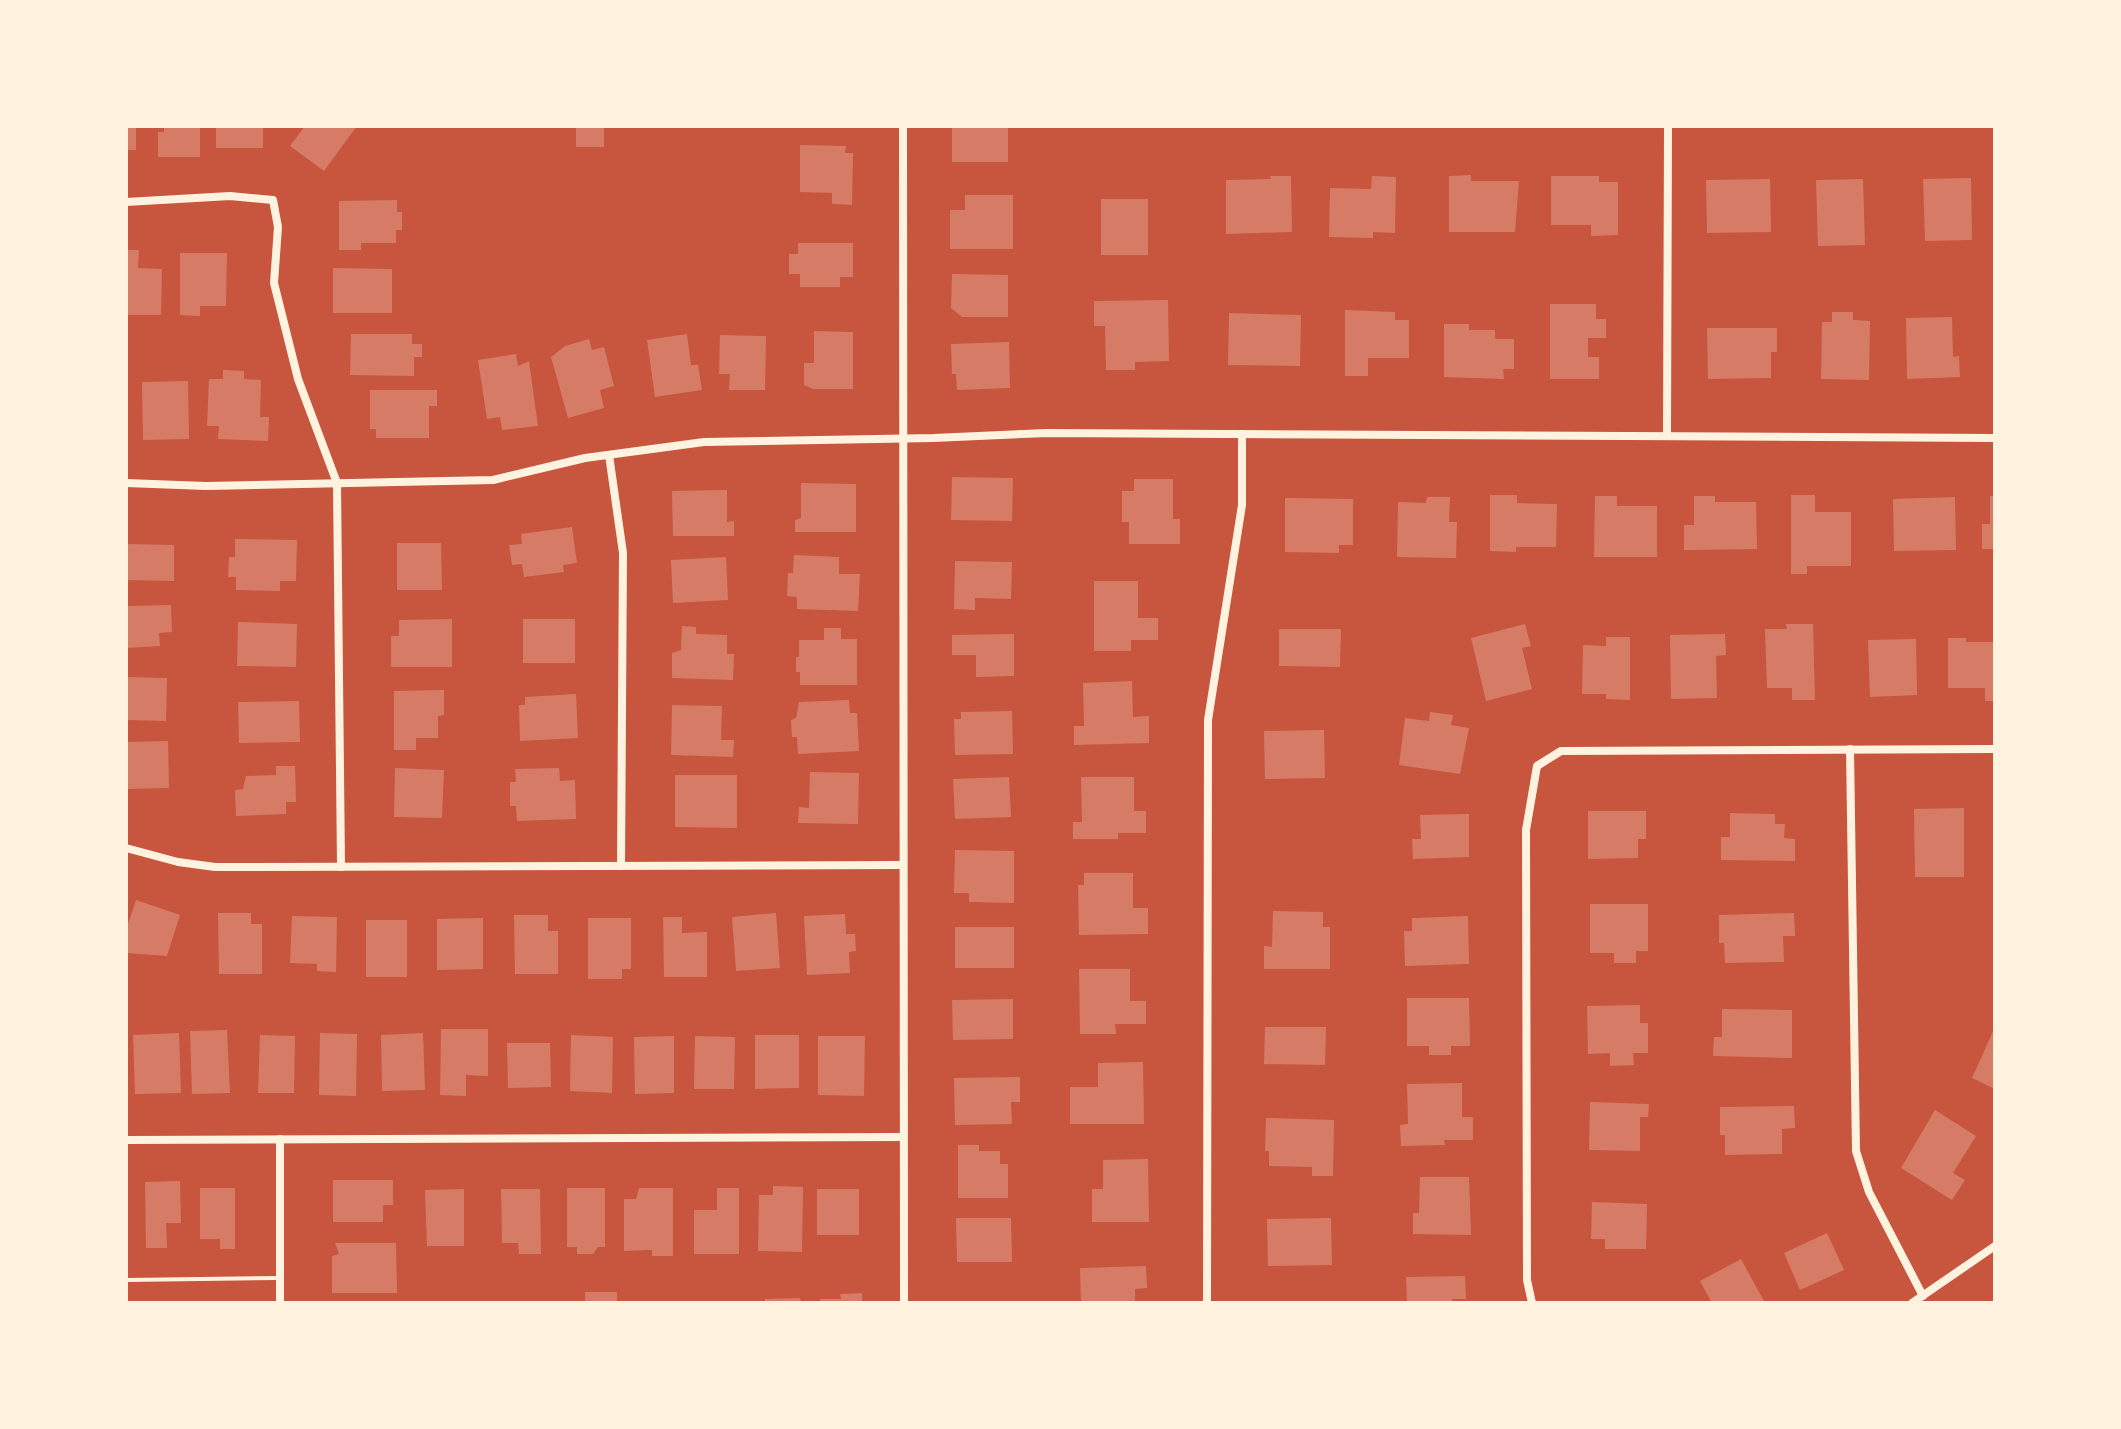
<svg xmlns="http://www.w3.org/2000/svg" width="2121" height="1429" font-family="'Open Sans',sans-serif">
<style>
.building{fill:#d67c66}
.lines{fill:none;stroke-linecap:round;stroke-linejoin:round}
.service{stroke:#fff3e0;stroke-width:4}
.minor{stroke:#fff3e0;stroke-width:8}
</style>
<rect width="100%" height="100%" fill="#c8553d"/>
<g class="building">
<rect x="126" y="126" width="10" height="24"/>
<path d="M164 126H200V157H158V132H164Z"/>
<rect x="216" y="126" width="47" height="22"/>
<path d="M305 126H357L324 171 290 146Z"/>
<rect x="576" y="126" width="28" height="21"/>
<rect x="952" y="126" width="56" height="36"/>
<path d="M800 145 846 146 845 153H853L852 205 832 204V193L800 192Z"/>
<path d="M1471 175V181H1519L1515 232H1449V176Z"/>
<path d="M1270 176H1291L1292 232 1226 234V180L1271 179Z"/>
<path d="M1372 176 1396 177 1395 233 1373 232V238L1329 237 1330 188 1371 189Z"/>
<path d="M1551 176H1599V182H1618V235L1591 236V225H1551Z"/>
<path d="M1971 178 1972 240 1925 241 1923 179Z"/>
<path d="M1770 179 1771 232 1707 233 1706 180Z"/>
<path d="M1863 179 1865 245 1818 246 1816 180Z"/>
<path d="M965 195H1013V249H950V210H965Z"/>
<rect x="1101" y="199" width="47" height="56"/>
<path d="M397 200V212H402V230H396V243H361V250H339V201Z"/>
<path d="M798 243H853V277H840V287H800V274H789V254H798Z"/>
<path d="M126 250H139L138 268 162 269 161 315H126Z"/>
<path d="M180 253H227L226 306H200V316L180 315Z"/>
<path d="M333 268 392 269V313H333Z"/>
<path d="M952 274 1008 275V317H962L951 308Z"/>
<path d="M1168 300 1169 361 1135 362V370H1106L1105 326H1094V301Z"/>
<path d="M1550 304H1596V319H1606V338H1588V357H1599V379H1550Z"/>
<path d="M1345 310 1395 312V320H1409V358H1368V376H1345Z"/>
<path d="M1832 312H1853V320L1870 321 1869 380 1821 379 1822 322H1832Z"/>
<path d="M1229 313 1301 315 1300 366 1228 365Z"/>
<path d="M1952 317 1953 357 1959 356 1960 377 1907 379 1906 318Z"/>
<path d="M1444 324H1469V330H1495V339H1514V369H1503L1504 379 1444 377Z"/>
<path d="M1707 328H1777V352H1771V378L1708 379Z"/>
<path d="M814 331 853 332V389H813L804 385V363H814Z"/>
<path d="M351 334H412V344H422V357H414V376L350 375Z"/>
<path d="M687 334 691 365H698L702 390 655 397 647 340Z"/>
<path d="M720 335 766 336 765 390H729L730 374H719Z"/>
<path d="M589 339 592 350 604 347 614 386 600 390 604 408 568 418 551 357 565 346Z"/>
<path d="M1009 342 1010 388 957 390 956 374H952L951 344Z"/>
<path d="M516 354 518 366 529 361 538 426 502 430 500 417 487 419 478 360Z"/>
<path d="M223 370 244 371V379L261 380 260 417H269L268 441 218 439 219 426H207L209 379H223Z"/>
<path d="M188 381 189 439 143 440 142 382Z"/>
<path d="M370 390H437V406H429V438H376V429H370Z"/>
<path d="M952 477 1013 478 1012 521 951 520Z"/>
<path d="M1134 479H1173V519H1180V544H1129V522H1122V491H1134Z"/>
<path d="M801 483 856 484V532H795V520L801 518Z"/>
<path d="M727 490V522L734 521V536H673L672 491Z"/>
<path d="M1490 495H1517V503L1557 504 1556 547H1516V552L1490 551Z"/>
<path d="M1791 495H1815V512H1851V566H1807V574H1791Z"/>
<path d="M1595 496H1617V506H1657V557H1594Z"/>
<path d="M1694 496H1715V502H1756L1757 549 1684 550V525H1694Z"/>
<path d="M1990 496H1995V549H1982V524H1990Z"/>
<path d="M1427 497H1450L1449 522H1457L1456 558 1397 557 1398 502 1426 503Z"/>
<path d="M1955 497 1956 550 1894 551 1893 499Z"/>
<path d="M1285 498 1353 499V545H1339V553L1285 552Z"/>
<path d="M572 527 577 563 563 565 564 572 524 577 522 564 512 565 509 545 522 544 521 534Z"/>
<path d="M235 539 297 540 296 581H280V591L236 590V577H228L229 557H235Z"/>
<path d="M397 543H441L442 590H397Z"/>
<path d="M126 544 174 545V581L126 580Z"/>
<path d="M794 555 839 557V574H860L858 611 797 609V597L787 596 788 573H793Z"/>
<path d="M726 557 728 600 673 603 671 560Z"/>
<path d="M955 561 1012 562 1011 599 975 598V610L954 609Z"/>
<path d="M1094 581H1138V618H1158V640H1131V651H1094Z"/>
<path d="M171 605 172 632 159 633 160 646 126 648V606Z"/>
<path d="M452 619V667H391V636H399V620Z"/>
<rect x="523" y="619" width="52" height="44"/>
<path d="M238 622 297 624 296 667 237 666Z"/>
<path d="M1525 624 1531 646 1522 648 1532 689 1486 701 1471 638Z"/>
<path d="M1786 624H1813L1815 700H1792V688H1767L1765 629H1787Z"/>
<path d="M682 626 696 627V634L727 635V654H734L733 680 672 678V653L681 650Z"/>
<path d="M824 628H841V639H857V685H800V672H796V657H799V640H824Z"/>
<path d="M1279 629H1341L1340 667 1279 666Z"/>
<path d="M1014 634V676L976 677V655H952V635Z"/>
<path d="M1725 634 1726 655 1716 656 1717 698 1671 699 1670 635Z"/>
<path d="M1606 637H1630V700L1606 699V694H1582L1583 645 1606 646Z"/>
<path d="M1948 638H1966V642H1995V701H1985V688H1948Z"/>
<path d="M1916 639 1917 695 1870 697 1868 640Z"/>
<path d="M126 677 167 678 166 721 126 720Z"/>
<path d="M1132 681 1133 717 1149 716V743L1074 745V726H1084L1083 683Z"/>
<path d="M444 690V715L438 716V738H416V750H394V691Z"/>
<path d="M576 694 578 738 520 741 519 705H525V697Z"/>
<path d="M849 700 850 713H857L859 751 798 754 797 737H792L791 720 796 718 799 702Z"/>
<path d="M299 701 300 742 239 743 238 702Z"/>
<path d="M672 705 722 706 721 740H734L733 757 671 755Z"/>
<path d="M1012 711 1013 754 955 755 954 719H961V712Z"/>
<path d="M1430 712 1453 715 1451 725 1469 728 1460 774 1399 765 1405 718 1429 721Z"/>
<path d="M1324 730 1325 778 1265 779 1264 731Z"/>
<path d="M168 741 169 788 126 789V742Z"/>
<path d="M276 766H295L296 802H286V814L236 816 235 790 243 789 246 776 276 775Z"/>
<path d="M395 768 444 770 442 818 394 817Z"/>
<path d="M559 768 560 781 575 780 576 819 517 821 516 806H510V782H516L515 769Z"/>
<path d="M810 772 859 773 858 824 798 823 799 807 809 808Z"/>
<path d="M675 775H737V828L675 827Z"/>
<path d="M1009 777 1011 817 955 819 953 779Z"/>
<path d="M1081 777H1134V811H1146V833H1118V839H1073V822H1082Z"/>
<path d="M1964 808V877H1915L1914 809Z"/>
<path d="M1588 811H1646V839H1638V858L1588 859Z"/>
<path d="M1730 813 1775 814V824H1785L1784 838 1795 839V861L1721 860V837H1730Z"/>
<path d="M1469 814V857L1413 859 1412 839H1421L1420 815Z"/>
<path d="M955 850 1014 851V903L969 902V893H954Z"/>
<path d="M1084 873H1133V908H1148V934L1079 935 1078 885H1084Z"/>
<path d="M136 900 180 915 167 956 126 953V930Z"/>
<path d="M1590 904H1648V951H1636V963H1614V953H1590Z"/>
<path d="M1273 911 1323 912V927H1330V969H1264V946L1272 947Z"/>
<path d="M218 913H251V924H262V974H219Z"/>
<path d="M776 913 780 968 736 971 732 917Z"/>
<path d="M1794 913 1795 936H1783L1784 962 1725 963 1724 943H1719V915Z"/>
<path d="M845 914 846 934H855L856 951 849 952 850 973 807 975 804 916Z"/>
<path d="M514 915H548V931H558V974H515Z"/>
<path d="M292 916 337 917 336 972 317 971V964L290 963Z"/>
<path d="M1468 916 1469 964 1405 966 1404 931H1412V918Z"/>
<path d="M663 917H682V933L707 932V977H664Z"/>
<path d="M483 918V969L437 970V919Z"/>
<path d="M588 918H631V969H622V979H588Z"/>
<rect x="366" y="920" width="41" height="57"/>
<rect x="955" y="927" width="59" height="41"/>
<path d="M1079 969H1130V1001H1146V1024H1115L1116 1034H1080Z"/>
<path d="M1407 998H1469L1470 1046H1451V1055H1429V1046H1407Z"/>
<path d="M1013 999V1039L953 1040 952 1000Z"/>
<path d="M1640 1005V1023H1648V1053H1633L1634 1065 1610 1066V1053L1588 1054 1587 1006Z"/>
<path d="M1722 1009 1792 1010V1058L1713 1056 1714 1037H1722Z"/>
<path d="M1265 1027H1326L1325 1065 1264 1064Z"/>
<path d="M1995 1027V1089L1972 1078Z"/>
<path d="M441 1029H488V1076L466 1075V1096L440 1095Z"/>
<path d="M227 1030 230 1093 192 1094 190 1031Z"/>
<path d="M179 1033 181 1093 135 1094 133 1035Z"/>
<path d="M320 1033 357 1034 356 1096 319 1095Z"/>
<path d="M423 1033 425 1090 382 1091 381 1035Z"/>
<path d="M260 1035 295 1036 294 1093H258Z"/>
<path d="M571 1035 613 1037 612 1093 570 1091Z"/>
<path d="M755 1035H799V1088L755 1089Z"/>
<path d="M674 1036V1093L635 1094 634 1037Z"/>
<path d="M695 1036 735 1037 734 1089H694Z"/>
<path d="M818 1036H865L864 1096 818 1095Z"/>
<path d="M507 1043H550L551 1087 508 1088Z"/>
<path d="M1143 1062 1144 1124H1070V1087H1098V1063Z"/>
<path d="M1020 1077V1102H1011L1012 1124 955 1125 954 1078Z"/>
<path d="M1462 1083V1117H1473V1140H1444L1445 1145 1401 1146 1400 1125 1408 1124 1407 1084Z"/>
<path d="M1590 1102 1649 1104 1648 1117H1640V1151L1589 1150Z"/>
<path d="M1794 1106 1795 1128 1782 1129V1154L1725 1155V1135H1720V1107Z"/>
<path d="M1935 1110 1976 1136 1953 1173 1965 1180 1952 1200 1901 1168Z"/>
<path d="M1266 1118 1334 1120 1333 1176H1312V1167L1269 1166V1151H1265Z"/>
<path d="M958 1145H979V1151H1000V1164H1008V1198H958Z"/>
<path d="M1148 1159 1149 1222H1092V1189H1103V1160Z"/>
<path d="M1420 1177H1469L1471 1235 1413 1234V1213H1419Z"/>
<path d="M333 1180H393V1205H383V1222H333Z"/>
<path d="M180 1181 181 1223H166L167 1248H146L145 1182Z"/>
<path d="M773 1186 803 1187 802 1252 758 1251 759 1195H773Z"/>
<path d="M200 1188H235V1249H220V1239H200Z"/>
<path d="M567 1188H605V1247H598L593 1254H577V1247H567Z"/>
<path d="M639 1188H673V1256H652V1250L624 1251V1199H636Z"/>
<path d="M717 1188H739V1254H694V1210H717Z"/>
<path d="M464 1189V1246H427L425 1190Z"/>
<path d="M501 1189H540L541 1254H519L518 1243H502Z"/>
<rect x="817" y="1189" width="42" height="46"/>
<path d="M1592 1202 1647 1204 1646 1249H1605V1239H1591Z"/>
<path d="M956 1218H1011L1012 1262H957Z"/>
<path d="M1331 1218 1332 1265 1268 1266 1267 1219Z"/>
<path d="M1827 1233 1844 1270 1800 1290 1784 1253Z"/>
<path d="M335 1243H396L397 1293H332V1256L339 1254Z"/>
<path d="M1741 1259 1765 1303H1712L1700 1281Z"/>
<path d="M1146 1266 1147 1288 1135 1289V1303H1081L1080 1268Z"/>
<path d="M1465 1276 1466 1299H1452V1303H1407L1406 1277Z"/>
<rect x="585" y="1292" width="32" height="11"/>
<path d="M862 1293V1303H820V1299H841L840 1294Z"/>
<path d="M800 1298 801 1303H765V1299Z"/>
</g>
<g class="lines">
<path class="service" d="M126 1280 280 1278"/>
<g class="minor">
<path d="M903 126C906 518 901 911 904 1303"/>
<path d="M126 202 230 196 273 200 278 227 274 283 298 379 337 483 341 867"/>
<path d="M1667 436 1668 126"/>
<path d="M609 455 623 553 621 866"/>
<path d="M126 483 206 486 493 480 585 458 704 442 933 438 1047 433 1995 438"/>
<path d="M1850 749 1856 1151 1869 1192 1923 1296"/>
<path d="M126 848 178 862 215 867 902 865"/>
<path d="M126 1140 903 1137"/>
<path d="M280 1303V1139"/>
<path d="M1207 1303 1208 720 1242 505V434"/>
<path d="M1532 1303 1527 1280 1526 830 1537 766 1561 751 1995 749"/>
<path d="M1912 1303 1995 1246"/>
</g>
</g>
<rect width="2121" height="1429" fill="none" stroke="#fff3e0" stroke-width="256"/>
</svg>
